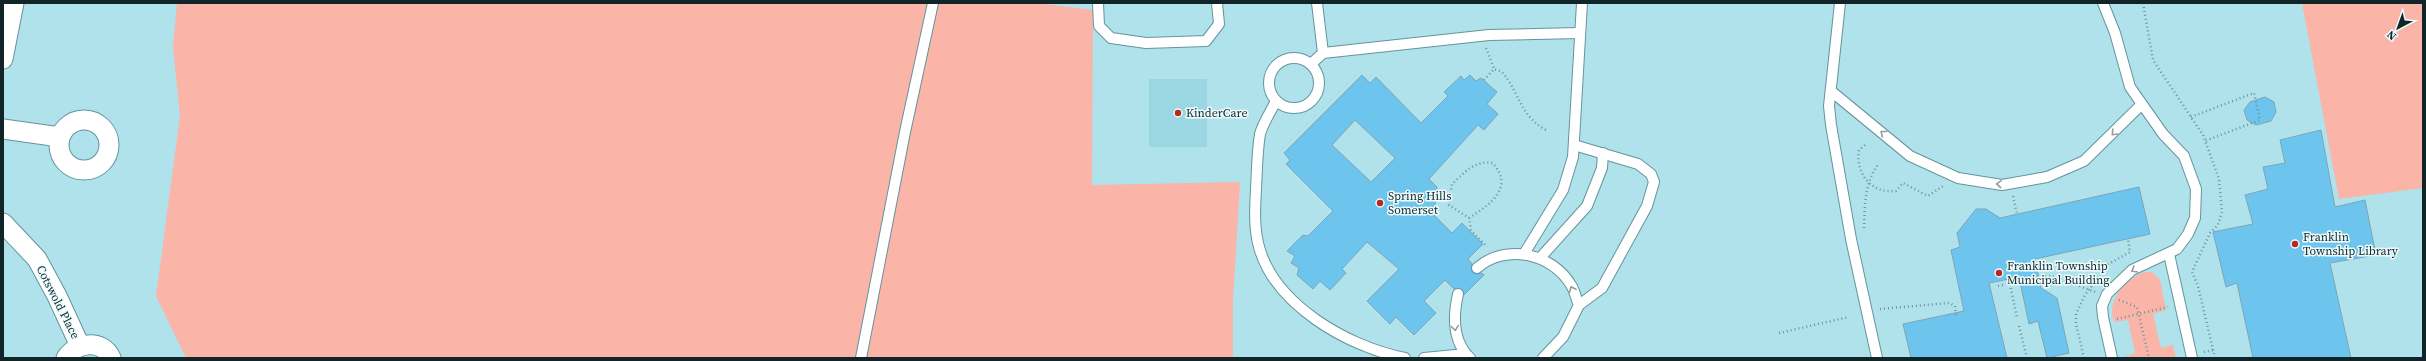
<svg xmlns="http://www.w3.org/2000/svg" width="2426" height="361" font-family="'Source Serif 4',serif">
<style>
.built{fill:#9bd7e2}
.green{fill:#fab4a8}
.building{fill:#6dc5ee;stroke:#7ca5b9;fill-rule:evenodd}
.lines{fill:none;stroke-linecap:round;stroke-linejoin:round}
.lane-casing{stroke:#64949c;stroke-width:12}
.street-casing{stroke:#64949c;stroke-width:21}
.path{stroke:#6f949b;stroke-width:2.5;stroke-dasharray:1 3;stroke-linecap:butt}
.lane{stroke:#fff;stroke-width:10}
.street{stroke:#fff;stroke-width:19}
.oneway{stroke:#949d9e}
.poi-dot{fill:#b82a1d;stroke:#edfcff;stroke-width:1.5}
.labels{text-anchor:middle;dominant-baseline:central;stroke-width:3;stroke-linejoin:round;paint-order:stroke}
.poi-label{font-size:12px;fill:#112528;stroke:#edfcff;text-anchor:start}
.street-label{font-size:12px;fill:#112528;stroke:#edfcff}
</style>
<rect width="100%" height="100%" fill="#b0e2eb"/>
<rect class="built" x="1149" y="79" width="58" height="68"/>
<g class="green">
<path d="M177 3H1037L1093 10 1092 185 1240 182 1233 299V358H186L156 296 180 116 173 47Z"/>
<path d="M2302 3H2423V188L2339 199Z"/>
<path d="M2144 272H2152L2160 280 2166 310 2153 314 2161 348 2173 345 2176 358H2122L2135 353 2128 320 2114 322C2106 300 2125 280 2144 272Z"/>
</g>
<g class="building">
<path d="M1362 75 1370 83 1376 77 1421 123 1448 96 1444 92 1461 76 1464 80 1470 75 1476 81 1481 78 1497 92 1487 104 1498 114 1484 130 1478 125 1429 179 1437 187 1434 215 1452 233 1462 223 1483 244 1468 259 1472 264V272L1477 274 1482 273 1484 275 1464 295 1462 289H1454L1445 280 1424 301 1436 313 1414 335 1396 317 1390 324 1367 301 1399 269 1367 242 1342 269 1346 273 1330 290 1320 281 1313 289 1297 275 1299 268 1291 263 1295 256 1287 251 1303 235 1308 236 1333 211 1286 164 1290 160 1284 153ZM1355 120 1395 158 1371 182 1332 145Z"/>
<path d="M2265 97 2274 102 2276 112 2271 121 2256 125 2247 120 2244 110 2250 102Z"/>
<path d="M2321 130 2335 207 2365 200 2376 255 2330 263 2351 358H2253L2237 283 2226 287 2213 232 2253 224 2245 195 2268 189 2263 167 2285 163 2280 140Z"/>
<path d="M2139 187 2150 234 2035 259 2041 288 2057 298 2069 353 2047 358 2038 321 2029 324 2019 277 1989 283 2007 358H1911L1903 324 1964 311 1951 250 1960 247 1957 233 1976 209H1986L2000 218Z"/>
</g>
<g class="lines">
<defs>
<g id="lane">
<path d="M1098 3 1099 26 1111 38 1146 43 1206 41 1219 24 1217 3"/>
<path d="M1317 3 1323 53"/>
<path d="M1840 3 1829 106 1831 125 1851 239 1877 358"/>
<path d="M2103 3 2115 33 2130 87 2163 134 2184 156 2196 189 2195 218 2188 234 2177 249 2132 270 2107 294 2102 306 2103 317 2112 358"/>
<circle cx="1294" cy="83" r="25"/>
<path d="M1311 64 1323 53 1489 35 1580 33"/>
<path d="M1831 91 1910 156 1958 178 2002 185 2047 177 2084 161 2141 105"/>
<path d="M1276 101C1271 111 1263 123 1260 134 1257 152 1257 171 1256 189 1255 207 1254 226 1258 243 1272 304 1348 347 1405 358"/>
<path d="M1574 145 1638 164 1651 174 1654 182 1647 206 1602 288 1579 305"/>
<path d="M1524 254 1563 190 1573 157 1582 3"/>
<path d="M2169 254 2192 358"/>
<path d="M1540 258 1587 206 1602 168 1603 153"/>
<path d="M1477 268C1505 243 1552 253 1571 285 1575 291 1576 299 1579 305L1563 337 1543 358"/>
<path d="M1458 294C1453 316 1452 341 1470 358"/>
<path d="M861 358 905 132 933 3"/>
<path d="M1424 358 1466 354"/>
</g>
<g id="street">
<path d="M3 59 14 3"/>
<circle cx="84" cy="145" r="25"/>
<path d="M3 129 60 137"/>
<path d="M3 223 37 259 57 296 80 346"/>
<path d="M66 358C76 343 102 338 111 358"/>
</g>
</defs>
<use href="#lane" class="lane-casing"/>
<use href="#street" class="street-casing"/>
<g class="path">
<path d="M2143 3 2153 60 2203 135 2219 179 2222 212 2218 225 2210 233 2192 272 2198 286 2215 358"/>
<path d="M1486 48 1494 69"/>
<path d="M1484 80 1494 69 1502 72C1520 93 1519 115 1546 130"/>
<path d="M2191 117 2254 93 2260 120 2205 141"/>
<path d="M1865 145 1859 150C1855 174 1872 194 1896 191L1903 183 1928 196 1943 186"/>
<path d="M2013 196 2017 214"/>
<path d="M1436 199H1450"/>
<path d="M1469 218C1491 204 1514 188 1493 163 1475 160 1465 172 1452 184L1449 205 1469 218 1471 230 1487 247"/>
<path d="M1864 228C1865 205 1864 183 1879 163"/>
<path d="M2010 284 2017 318"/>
<path d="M1998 286 2045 276 2056 277 2095 292"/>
<path d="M2119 300 2137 307 2149 358"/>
<path d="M1880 309 1949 303 1955 306 1956 315"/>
<path d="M2117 319 2168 307"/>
<path d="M2019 326 2027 358"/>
<path d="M1779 333 1849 317"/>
<path d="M2204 352 2213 350"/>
<path d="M2084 358 2076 324V314L2085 295 2107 265 2130 252 2128 239"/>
</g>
<use href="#lane" class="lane"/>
<use href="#street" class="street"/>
</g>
<defs><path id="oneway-chevron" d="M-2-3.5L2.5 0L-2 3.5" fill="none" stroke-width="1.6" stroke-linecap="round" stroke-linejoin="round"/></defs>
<g class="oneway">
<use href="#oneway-chevron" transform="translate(1883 133) rotate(-141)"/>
<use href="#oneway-chevron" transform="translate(2114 133) rotate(134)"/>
<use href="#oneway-chevron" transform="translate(1999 184) rotate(-176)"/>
<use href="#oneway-chevron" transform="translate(2134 270) rotate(149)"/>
<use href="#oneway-chevron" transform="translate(1572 289) rotate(-115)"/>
<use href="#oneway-chevron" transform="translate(1455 328) rotate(82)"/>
</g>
<g class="poi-dot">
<circle cx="1178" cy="113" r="4"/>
<circle cx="1380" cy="203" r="4"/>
<circle cx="2295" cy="244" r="4"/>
<circle cx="1999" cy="273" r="4"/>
</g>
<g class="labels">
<g class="poi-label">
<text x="1186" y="113">KinderCare</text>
<text x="1388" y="196">Spring Hills<tspan x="1388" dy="14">Somerset</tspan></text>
<text x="2303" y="237">Franklin<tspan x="2303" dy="14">Township Library</tspan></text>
<text x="2007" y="266">Franklin Township<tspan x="2007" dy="14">Municipal Building</tspan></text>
</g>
<g class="street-label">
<text transform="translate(58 302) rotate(63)">Cotswold Place</text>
</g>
</g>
<rect width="2426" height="361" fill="none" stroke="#112528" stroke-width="8"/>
<g transform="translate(2398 28) rotate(221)" stroke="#edfcff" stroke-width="3" paint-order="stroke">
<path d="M0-3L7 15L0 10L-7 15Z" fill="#112528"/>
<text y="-6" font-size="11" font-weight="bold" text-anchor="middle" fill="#112528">N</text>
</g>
</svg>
